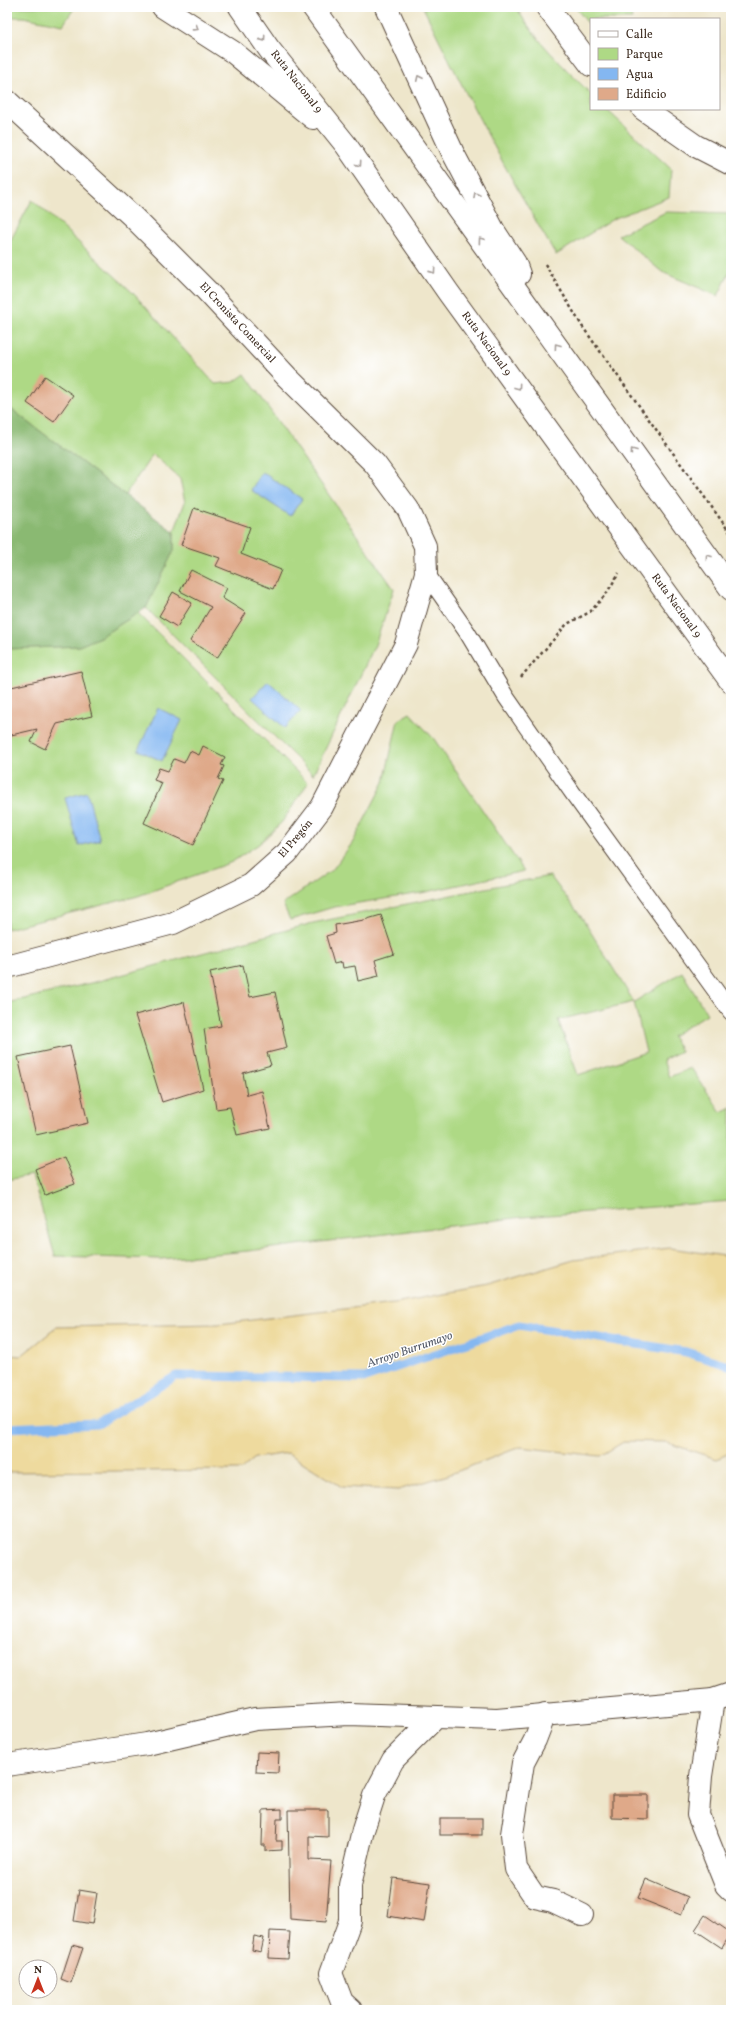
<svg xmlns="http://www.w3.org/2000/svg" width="738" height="2017" font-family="Vollkorn,serif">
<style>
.green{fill:#aed985;stroke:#748252;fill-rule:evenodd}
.forest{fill:#8ab972;stroke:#627248}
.sand{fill:#eeda9e;stroke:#94825e}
.water{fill:#84b7f1;stroke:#607088}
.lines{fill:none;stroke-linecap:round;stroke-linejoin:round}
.stream{stroke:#84b7f1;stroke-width:9}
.building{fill:#dfa989}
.service-casing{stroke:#564638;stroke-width:18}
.minor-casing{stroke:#564638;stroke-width:24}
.tertiary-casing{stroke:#564638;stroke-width:24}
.motorway-casing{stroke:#564638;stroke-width:24}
.path{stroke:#564638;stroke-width:2.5;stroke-dasharray:3 3;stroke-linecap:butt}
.service{stroke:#fff;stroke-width:16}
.minor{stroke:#fff;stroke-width:22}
.tertiary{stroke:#fff;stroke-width:22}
.motorway{stroke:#fff;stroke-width:22}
.oneway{stroke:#a79f9a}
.labels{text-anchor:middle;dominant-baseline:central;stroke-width:3;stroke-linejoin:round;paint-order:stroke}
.street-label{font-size:11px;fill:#3b2a1e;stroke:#fff}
.water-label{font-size:12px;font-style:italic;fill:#555b68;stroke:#fff}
</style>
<rect width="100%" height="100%" fill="#fff"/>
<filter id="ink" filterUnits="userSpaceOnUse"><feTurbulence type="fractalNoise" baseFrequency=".025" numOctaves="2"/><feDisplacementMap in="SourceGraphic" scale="8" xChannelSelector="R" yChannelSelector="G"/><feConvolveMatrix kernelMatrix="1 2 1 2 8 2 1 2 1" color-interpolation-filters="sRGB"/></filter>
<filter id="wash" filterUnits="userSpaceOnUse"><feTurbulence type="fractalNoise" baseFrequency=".012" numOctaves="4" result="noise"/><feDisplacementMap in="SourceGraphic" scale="16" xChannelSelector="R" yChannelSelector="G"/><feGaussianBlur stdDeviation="0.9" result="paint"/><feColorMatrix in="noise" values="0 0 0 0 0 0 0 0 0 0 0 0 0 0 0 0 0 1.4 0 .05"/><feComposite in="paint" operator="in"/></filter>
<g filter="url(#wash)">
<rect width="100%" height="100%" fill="#eee6cb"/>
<g class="green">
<path d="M7 7H75L63 25 23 17H7Z"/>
<path d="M423 7H516C535 40 564 67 591 94V109H606L671 169 669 197 613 219 556 255C507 174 464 91 423 7Z"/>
<path d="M575 7H630L632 19H591V27Z"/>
<path d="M32 200 45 211 133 293 215 384 234 382 245 374 394 589 375 645 313 775 146 608 174 550V532L185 502 180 479 153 454 125 495 7 406V247Z"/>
<path d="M666 212 731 214V269L718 296 662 272 618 235Z"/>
<path d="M138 613 308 783 282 822 259 844 232 862 138 896 7 929V649L79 646 100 637Z"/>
<path d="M410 713 434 739 524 871 421 893 334 907 290 920 283 904 333 869 353 842 384 782 398 720Z"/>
<path d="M550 876 582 918 634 1002 682 972 707 1014 672 1036 681 1051 663 1060 669 1077 691 1068 721 1112 731 1107V1201L523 1217 248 1251 161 1259 55 1256 32 1175 7 1180V1003L95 982 313 923 506 884ZM634 1002 646 1052 578 1075 558 1020Z"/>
</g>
<path class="forest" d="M7 406 174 532V550L146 608 100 637 79 646 7 649Z"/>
<path class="sand" d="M670 1248 731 1257V1452L717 1459 665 1442 625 1441 600 1456 520 1447 448 1475 398 1490 342 1487 288 1453 255 1458 241 1470 7 1472V1355L21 1356 57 1327 219 1324 394 1303 487 1286 574 1260Z"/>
<g class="water">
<path d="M262 472 302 499 290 516 251 490Z"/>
<path d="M268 681 301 711 285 728 252 698Z"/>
<path d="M158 708 182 720 162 761 138 750Z"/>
<path d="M87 792 100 840 79 846 65 798Z"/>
</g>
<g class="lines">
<path class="stream" d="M7 1428 98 1424 176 1376 365 1378 519 1325 686 1352 731 1366"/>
</g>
<g id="blocks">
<g class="building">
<path d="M7 206 11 208 7 217Z"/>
<path d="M45 376 73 395 54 422 27 403Z"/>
<path d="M194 508 250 527 241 554 281 570 273 589 216 566 220 558 181 545Z"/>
<path d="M191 570 227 588 222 598 246 613 217 658 190 641 211 607 180 591Z"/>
<path d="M173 592 192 603 177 627 159 616Z"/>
<path d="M81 671 92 716 57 724 45 749 31 742 37 729 7 736V688Z"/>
<path d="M203 746 225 757 221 765 224 766 218 779 223 781 193 845 144 823 162 783 154 780 159 768 168 771 174 759 184 763 190 751 199 755Z"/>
<path d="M381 915 394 954 375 960 379 976 358 981 355 966 343 968 342 962 334 964 326 936 336 933 335 925 364 920Z"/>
<path d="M243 965 250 997 275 992 287 1048 267 1053 271 1065 243 1073 247 1095 262 1091 270 1128 237 1135 230 1107 216 1109 204 1029 221 1026 210 972Z"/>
<path d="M184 1002 203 1089 162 1102 135 1015Z"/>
<path d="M70 1046 88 1123 36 1135 18 1057Z"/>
<path d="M64 1157 75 1184 45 1195 35 1169Z"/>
<path d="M257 1752 279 1753 278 1773 256 1772Z"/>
<path d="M612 1795H648V1819L612 1818Z"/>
<path d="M282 1809V1819H277L276 1841H282V1850L265 1851V1845H262L263 1810Z"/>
<path d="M288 1810H328V1837L309 1836V1860L331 1861 326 1922 290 1919Z"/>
<rect x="440" y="1818" width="42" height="17"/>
<path d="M393 1878 430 1883 424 1922 388 1916Z"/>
<path d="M646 1879 688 1897 681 1915 638 1898Z"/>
<path d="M79 1890 97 1893 92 1924 74 1921Z"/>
<path d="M705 1915 731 1933 722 1948 695 1930Z"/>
<path d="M270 1931 290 1932 288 1959 269 1958Z"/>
<path d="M254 1936 264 1938 261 1952 252 1950Z"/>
<path d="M72 1945 83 1948 71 1983 61 1979Z"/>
</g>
</g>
</g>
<g filter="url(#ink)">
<use href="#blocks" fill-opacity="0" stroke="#564638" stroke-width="1"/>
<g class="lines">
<defs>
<path id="service" d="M426 573 467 632 506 697 572 792 731 1012"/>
<g id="minor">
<path d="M7 101 133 217 206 290 287 377 375 464 408 509 425 546 426 573 406 644 322 807 287 853 251 885 173 923 7 967"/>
<path d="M713 1700 701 1776 698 1815 726 1885 731 1890"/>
<path d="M545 1714 535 1740 523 1763 512 1834 516 1869 535 1897 553 1901 582 1915"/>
<path d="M7 1765 147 1744 255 1719 349 1714 497 1719 713 1700 731 1694"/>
<path d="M351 2010 342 2002 331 1973 350 1921V1885L363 1830 374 1796 393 1760 436 1717"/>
</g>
<g id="tertiary">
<path d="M547 7 591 65"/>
<path d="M643 109 696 146 731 164"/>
</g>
<g id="motorway">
<path d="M163 7 233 52 313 118"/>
<path d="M240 7 269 49 346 145 448 292 731 682"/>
<path d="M313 7 731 589"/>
<path d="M386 7 453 153 494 231 515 263 519 274"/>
</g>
</defs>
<use href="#service" class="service-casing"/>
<use href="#minor" class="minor-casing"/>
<use href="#tertiary" class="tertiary-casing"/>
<use href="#motorway" class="motorway-casing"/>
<g class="path">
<path d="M545 264 582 326 731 534"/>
<path d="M521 677 567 624 590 612 606 594 619 573"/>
</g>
<use href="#service" class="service"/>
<use href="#minor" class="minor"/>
<use href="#tertiary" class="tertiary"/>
<use href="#motorway" class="motorway"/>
</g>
<defs><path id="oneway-chevron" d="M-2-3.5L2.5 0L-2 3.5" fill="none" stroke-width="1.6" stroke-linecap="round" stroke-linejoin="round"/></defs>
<g class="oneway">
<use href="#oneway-chevron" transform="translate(196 28) rotate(33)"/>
<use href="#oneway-chevron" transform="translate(263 39) rotate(55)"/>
<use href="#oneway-chevron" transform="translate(419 78) rotate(-115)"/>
<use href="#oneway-chevron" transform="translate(359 164) rotate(55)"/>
<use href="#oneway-chevron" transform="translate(476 195) rotate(-118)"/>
<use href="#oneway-chevron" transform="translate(481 240) rotate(-126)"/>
<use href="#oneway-chevron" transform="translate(433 271) rotate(55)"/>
<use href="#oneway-chevron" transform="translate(557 346) rotate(-126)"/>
<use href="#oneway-chevron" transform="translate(518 387) rotate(54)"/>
<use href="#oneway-chevron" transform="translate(633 451) rotate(-126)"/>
<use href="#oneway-chevron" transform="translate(708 557) rotate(-126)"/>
</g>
</g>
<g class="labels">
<g class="street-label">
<text transform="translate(296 82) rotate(52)">Ruta Nacional 9</text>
<text transform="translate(237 323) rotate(47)">El Cronista Comercial</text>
<text transform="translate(486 344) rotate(54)">Ruta Nacional 9</text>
<text transform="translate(676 606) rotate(54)">Ruta Nacional 9</text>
<text transform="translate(296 839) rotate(-50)">El Pregón</text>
</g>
<g class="water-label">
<text transform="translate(410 1350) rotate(-19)">Arroyo Burrumayo</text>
</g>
</g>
<rect width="738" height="2017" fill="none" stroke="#fff" stroke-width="24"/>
<rect x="590" y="18" width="130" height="92" fill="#ffffff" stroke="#b1aaa5"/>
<rect x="598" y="31" width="20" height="6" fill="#ffffff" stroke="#b1aaa5"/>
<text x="626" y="38" font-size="12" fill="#3b2a1e">Calle</text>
<rect x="598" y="48" width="20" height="12" fill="#aed985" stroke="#b1aaa5"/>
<text x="626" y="58" font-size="12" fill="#3b2a1e">Parque</text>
<rect x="598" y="68" width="20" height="12" fill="#84b7f1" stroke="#b1aaa5"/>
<text x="626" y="78" font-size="12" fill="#3b2a1e">Agua</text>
<rect x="598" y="88" width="20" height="12" fill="#dfa989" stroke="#b1aaa5"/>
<text x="626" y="98" font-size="12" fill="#3b2a1e">Edificio</text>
<g transform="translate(38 1979)"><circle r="19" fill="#ffffff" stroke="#b1aaa5"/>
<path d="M0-3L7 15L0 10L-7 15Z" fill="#c8321e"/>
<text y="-6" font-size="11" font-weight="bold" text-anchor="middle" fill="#3b2a1e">N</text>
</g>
</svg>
